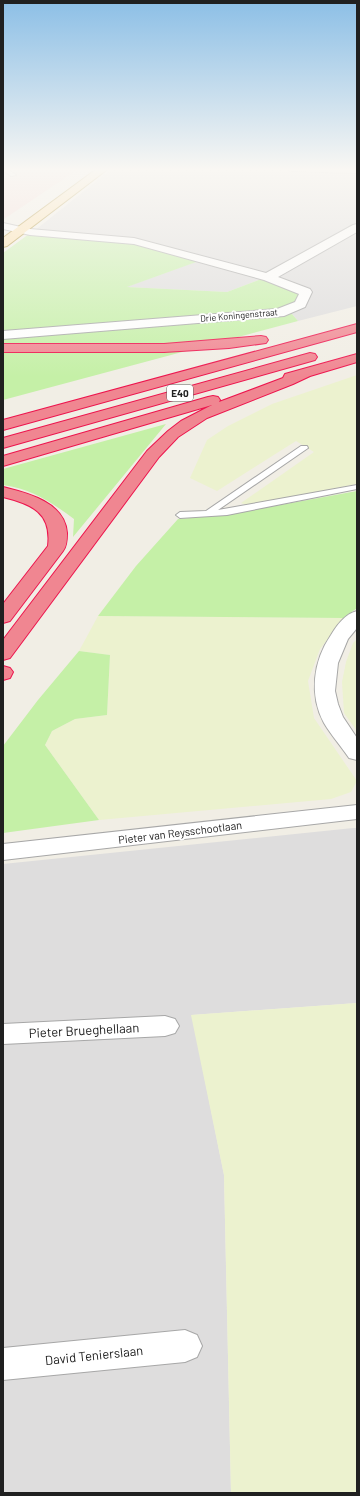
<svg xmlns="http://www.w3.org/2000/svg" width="360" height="1496" font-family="Barlow,sans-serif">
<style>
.residential{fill:#dedddd}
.commercial{fill:#f4d7d3}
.farmland{fill:#ecf2cf}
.grass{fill:#c5f0a7}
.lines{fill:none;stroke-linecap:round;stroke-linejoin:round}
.service-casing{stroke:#a7a7a7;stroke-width:2}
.minor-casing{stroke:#a7a7a7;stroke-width:2}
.primary-casing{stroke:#9c7500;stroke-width:2}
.motorway-casing{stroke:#ed144d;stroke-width:2}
.service{fill:#fff;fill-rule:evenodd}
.minor{fill:#fff;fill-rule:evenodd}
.primary{fill:#ffdd9d;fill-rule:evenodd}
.motorway{fill:#f08691;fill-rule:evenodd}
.labels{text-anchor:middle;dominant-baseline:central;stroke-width:4;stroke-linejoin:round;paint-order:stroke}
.far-street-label{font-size:9px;fill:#202020;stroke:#fff}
.shield{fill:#fff;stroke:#636363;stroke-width:1}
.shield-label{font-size:10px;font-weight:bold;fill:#202020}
.street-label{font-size:11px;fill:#202020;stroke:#fff}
.near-street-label{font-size:13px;fill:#202020;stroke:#fff}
</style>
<rect width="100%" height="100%" fill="#f1eee5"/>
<g class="residential">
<path d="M113 168H357V306L298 321 292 314 274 312 264 278 227 292 126 287 198 261 34 231Z"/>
<path d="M353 828H357V1003L192 1015 224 1175 231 1493H3V864Z"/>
</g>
<path class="commercial" d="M3 168H80L4 219 3 180 9 176 3 171Z"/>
<g class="farmland">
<path d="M357 375V484L247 505 241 503 314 452 296 441 217 491 190 478 207 440 228 426 272 404Z"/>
<path d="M98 616 344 618 320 649 308 681 314 718 357 781 351 792 331 799 99 820 45 745 52 731 75 719 107 715 110 655 79 651Z"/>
<path d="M357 639V731L344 713 342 682 346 662 353 643Z"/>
<path d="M357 1003V1493H231L224 1175 191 1015Z"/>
</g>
<g class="grass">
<path d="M29 234 131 242 199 261 127 287 227 292 264 278 301 292 296 303 274 312 3 333V253Z"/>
<path d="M292 314 298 321 3 400V337Z"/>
<path d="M166 424 73 537 74 519C51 502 32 489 3 485V469Z"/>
<path d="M357 491V608L344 618 98 616 136 566 178 519 226 515Z"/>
<path d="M79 651 110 655 107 715 75 719 52 731 45 745 99 820 3 833V746L38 700Z"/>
</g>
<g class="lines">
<defs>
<g id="service">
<path d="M3 168H6L16 175 11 176 3 170Z"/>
<path d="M301 446H307L308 448 218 510 357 485V489L227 515 180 518 176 515 180 512 206 511Z"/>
</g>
<g id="minor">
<path d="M286 168H357V173L291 171Z"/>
<path d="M3 223 30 229 134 238 266 273 353 225 357 224V232L278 277 310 289 312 292 305 307 284 316 3 339V331L277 309 295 302 299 294 264 280 134 244 30 235 3 229Z"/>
<path d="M357 611V628L348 639 338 663 335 691 338 704 343 717 357 738V760L349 758C341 746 331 735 324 723 309 695 313 661 331 635 337 625 345 614 357 611Z"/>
<path d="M357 805V819L3 860V844Z"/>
<path d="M165 1016 175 1019 179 1026 175 1033 165 1036 3 1044V1024Z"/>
<path d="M185 1330 197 1335 202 1346 197 1357 185 1362 3 1380V1348Z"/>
</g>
<path id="primary" d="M98 168H109L7 246 3 247V238Z"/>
<g id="motorway">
<path d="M357 324V332L3 430V420Z"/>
<path d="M261 336 266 337 268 340 266 343 229 348 164 352H3V344H164Z"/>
<path d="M310 353 315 354 317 357 315 360 3 448V438Z"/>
<path d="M357 354V362L310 376 293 384 207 418 178 437 159 457 10 658 3 660V640L147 451 168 431 181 421 212 405 3 466V456L208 397 213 396 218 397 220 400 219 402 283 378 285 374Z"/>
<path d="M3 487C27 493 65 502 67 533 67 539 67 546 63 551L10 621 3 623V604L48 546C52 513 32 504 3 497Z"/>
<path d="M3 666 10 668 13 672 10 678 3 680Z"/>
</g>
</defs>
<use href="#service" class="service-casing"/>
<use href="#minor" class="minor-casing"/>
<use href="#primary" class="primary-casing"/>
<use href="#motorway" class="motorway-casing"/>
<use href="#service" class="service"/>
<use href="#minor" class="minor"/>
<use href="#primary" class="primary"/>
<use href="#motorway" class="motorway"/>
</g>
<linearGradient id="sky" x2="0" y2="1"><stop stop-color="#8cbfe6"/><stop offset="0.45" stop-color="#f9f7f3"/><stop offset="1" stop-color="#f9f7f3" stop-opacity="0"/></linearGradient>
<rect width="360" height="377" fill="url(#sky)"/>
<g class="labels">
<g class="far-street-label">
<text transform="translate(239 315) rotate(-5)">Drie Koningenstraat</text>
</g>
<rect class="shield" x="167" y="385" width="26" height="16" rx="3"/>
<g class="shield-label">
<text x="180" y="393">E40</text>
</g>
<g class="street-label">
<text transform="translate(180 832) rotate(-7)">Pieter van Reysschootlaan</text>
</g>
<g class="near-street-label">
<text transform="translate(84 1030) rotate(-3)">Pieter Brueghellaan</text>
<text transform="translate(94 1355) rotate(-6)">David Tenierslaan</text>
</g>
</g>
<rect width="360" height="1496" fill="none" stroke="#202020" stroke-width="8"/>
</svg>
